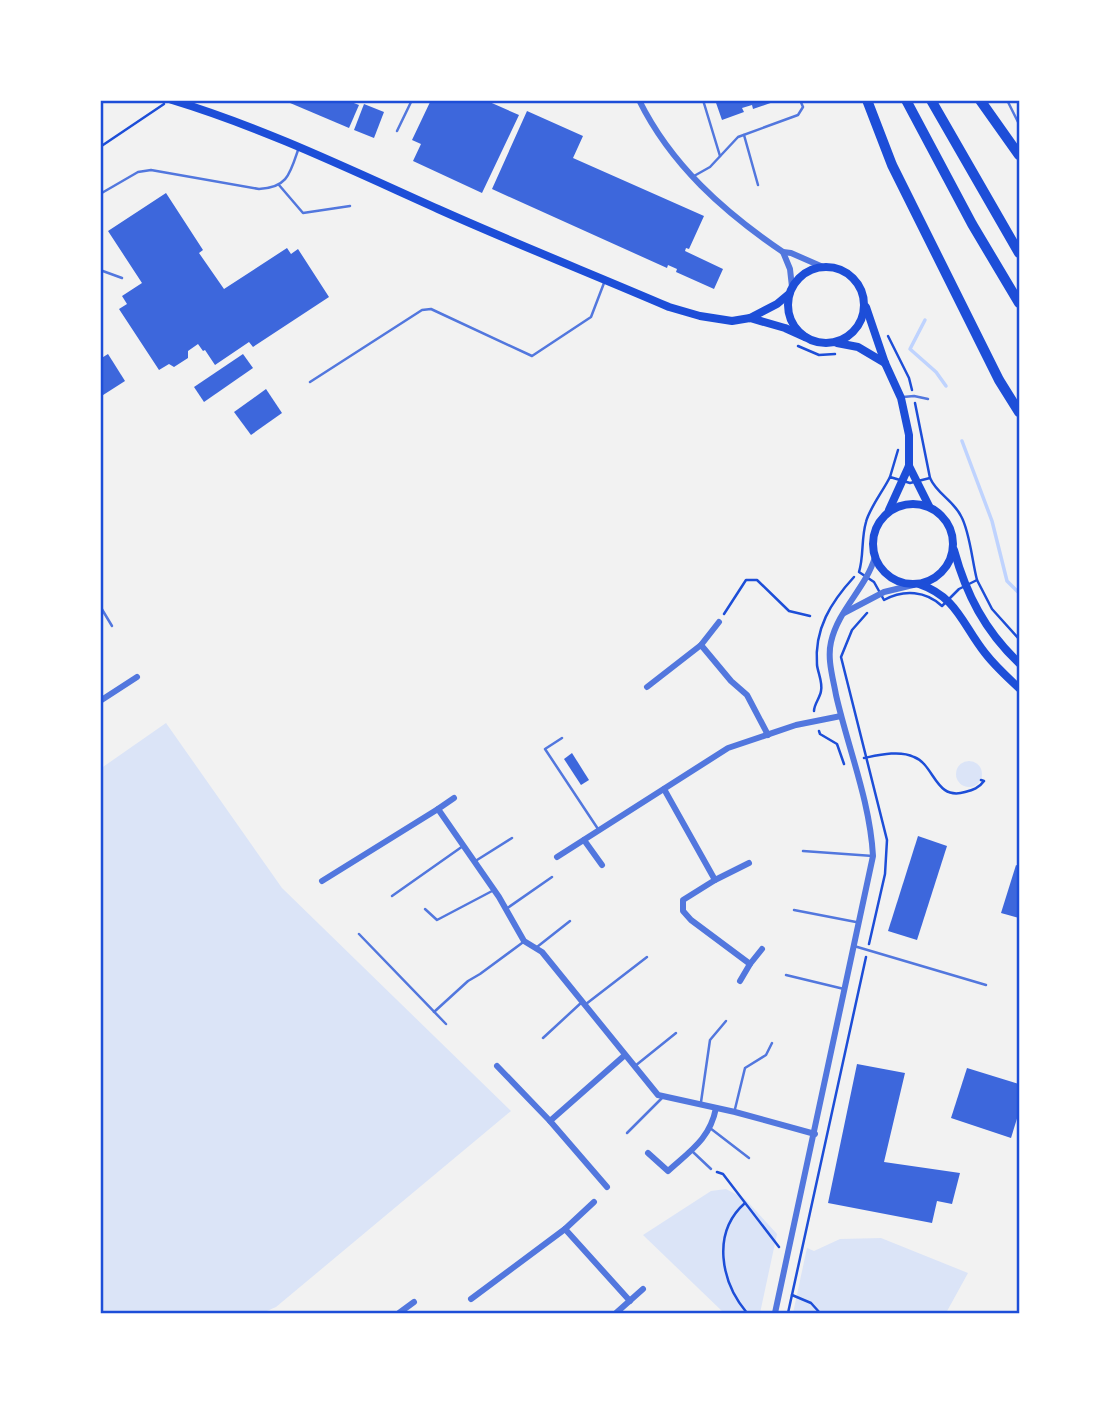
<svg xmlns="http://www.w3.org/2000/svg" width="1119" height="1413" font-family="'Source Serif 4',serif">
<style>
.green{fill:#dbe4f7}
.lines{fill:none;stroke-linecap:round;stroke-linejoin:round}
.stream{stroke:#bfd3fe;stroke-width:3.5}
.building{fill:#3d67dc}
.path{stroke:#1d4ed8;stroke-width:2.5}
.service{stroke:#5277de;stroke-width:2.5}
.minor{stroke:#5277de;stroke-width:6}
.secondary{stroke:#1d4ed8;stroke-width:8}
.trunk{stroke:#1d4ed8;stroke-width:10}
.neatline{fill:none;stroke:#1d4ed8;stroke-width:2.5}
</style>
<rect width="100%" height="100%" fill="#f2f2f2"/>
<g class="green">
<path d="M166 723 282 888 511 1111 276 1307 262 1313H100V769Z"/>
<circle cx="969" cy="774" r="13"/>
<path d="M726 1189 745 1199 777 1234 760 1313H724L643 1235 711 1191Z"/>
<path d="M881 1238 968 1273 946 1313H793L807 1248 814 1251 840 1239Z"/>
</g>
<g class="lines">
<g class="stream">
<path d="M925 320 910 349 936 372 946 386"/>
<path d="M962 441 992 521 1007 581 1019 593"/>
</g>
</g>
<g class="building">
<path d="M283 100H346L359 105 349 128Z"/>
<path d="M431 100H485L519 115 482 193 413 161 421 144 412 140Z"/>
<path d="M715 100H779L753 109 752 105 742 108 744 112 722 120Z"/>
<path d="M364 104 384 112 374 138 354 130Z"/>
<path d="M527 111 583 136 573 158 704 216 689 249 686 248 685 251 723 269 714 289 676 272 677 269 668 265 667 268 492 189Z"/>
<path d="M166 193 203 250 199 253 224 289 287 248 291 254 298 249 329 297 253 347 249 342 215 365 205 350 203 351 198 344 188 351V358L174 367 169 364 159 370 119 309 127 304 122 296 142 283 108 231Z"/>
<path d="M108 354 125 381 100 397V359Z"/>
<path d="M243 354 253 368 204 402 194 387Z"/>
<path d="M266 389 282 413 251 435 234 412Z"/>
<path d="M572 753 589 780 581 785 564 759Z"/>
<path d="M918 836 947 846 917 940 888 931Z"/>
<path d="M1016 865 1019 866V918L1001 913Z"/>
<path d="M857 1064 905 1073 884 1162 960 1173 952 1204 937 1201 932 1223 828 1203Z"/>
<path d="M967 1068 1019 1084V1112L1011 1138 951 1118Z"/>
</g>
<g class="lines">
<g class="path">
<path d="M100 147 164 104"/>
<path d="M888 336 909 378 912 390"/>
<path d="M798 346 819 355 835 354"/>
<path d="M915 403 930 478"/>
<path d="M890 477 910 483 930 478C937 494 953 500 961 516 970 532 972 561 977 580L959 589 942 606C926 591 904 589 884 600L874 582 859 572C864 556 861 539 866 522 869 509 883 491 890 477Z"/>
<path d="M890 477 898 450"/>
<path d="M977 580 992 609 1019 639"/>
<path d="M867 613 852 630 841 657 887 840 885 874 869 944"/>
<path d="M724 614 746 580H757L789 611 810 616"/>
<path d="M814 711C814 704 820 698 821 691 823 683 818 673 817 665 814 629 831 602 854 577"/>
<path d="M819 731 820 734 837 744 844 764"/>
<path d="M864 758C879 755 900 750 914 757 935 765 935 801 965 792 973 790 979 788 984 781L981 780"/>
<path d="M717 1172 723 1174 779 1247"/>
<path d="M745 1203C711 1233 721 1282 747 1313"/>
<path d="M792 1295 811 1303 820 1313"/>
<path d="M788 1313 866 957"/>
</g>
<g class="service">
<path d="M703 100 720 156"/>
<path d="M1007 100 1019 124"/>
<path d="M397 131 412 100"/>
<path d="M744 135 758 185"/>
<path d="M694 176 710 167 738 137 798 115 803 107 800 100"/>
<path d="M279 185 303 213 350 206"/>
<path d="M100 194 138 172 151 170 259 189C287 188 290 174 298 150"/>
<path d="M100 270 122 278"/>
<path d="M310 382 422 310 431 309 532 356 591 317 604 283"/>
<path d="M903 397 914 396 928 399"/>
<path d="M100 606 112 626"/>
<path d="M562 738 545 749 598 829"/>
<path d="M803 851 873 856"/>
<path d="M477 860 512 838"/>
<path d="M392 896 463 846"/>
<path d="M425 909 437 920 494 890"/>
<path d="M506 909 552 877"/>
<path d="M794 910 856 922"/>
<path d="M359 934 446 1024"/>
<path d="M854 946 986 985"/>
<path d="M537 947 570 921"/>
<path d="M786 975 844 989"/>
<path d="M586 1004 647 957"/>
<path d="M434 1012 468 981 480 974 522 943"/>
<path d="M543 1038 582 1002"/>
<path d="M635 1066 676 1033"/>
<path d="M701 1102 710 1040 726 1021"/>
<path d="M735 1109 745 1068 766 1055 772 1043"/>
<path d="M710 1128 749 1158"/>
<path d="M627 1133 662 1098"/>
<path d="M693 1152 711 1169"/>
</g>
<g class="minor">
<path d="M639 100C671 165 724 212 783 252L791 253 823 267"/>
<path d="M783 252 790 269 792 287"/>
<path d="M844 613 884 592 913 585"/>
<path d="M701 645 719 622"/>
<path d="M647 687 701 645 731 681 747 695 768 735"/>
<path d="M100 701 137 677"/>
<path d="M664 789 715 880 683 900V911L691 920 750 964 740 981"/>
<path d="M438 809 454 798"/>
<path d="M584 840 602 865"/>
<path d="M557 857 728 748 796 725 841 716"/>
<path d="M715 880 749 863"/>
<path d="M322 881 438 809 499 897 524 941 542 952 658 1095 735 1112 815 1134"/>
<path d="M750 964 762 949"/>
<path d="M497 1066 550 1121 625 1055"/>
<path d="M550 1121 607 1187"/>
<path d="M648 1153 668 1171C690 1151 710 1139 716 1108"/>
<path d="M565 1229 630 1301"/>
<path d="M471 1299 565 1229 594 1202"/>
<path d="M399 1313 414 1302"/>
<path d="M616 1313 643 1289"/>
<path d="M775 1313 873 856C870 801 848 748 836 695 833 678 827 659 831 642 838 610 866 588 875 557"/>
</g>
<g class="secondary">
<path d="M172 100C264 128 351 170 438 209 514 243 592 274 669 307L700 316 732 321 750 318 785 328 805 337"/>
<circle cx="826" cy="305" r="38"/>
<path d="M866 307 885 363 901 398 909 435V466L889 510"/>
<path d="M750 318 777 304 789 294"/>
<path d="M837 343 858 347 885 363"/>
<path d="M909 466 929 506"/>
<circle cx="913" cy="544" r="40"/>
<path d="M954 550C966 594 985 631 1019 663"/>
<path d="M919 584C957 597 962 624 985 653 995 666 1007 677 1019 688"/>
</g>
<g class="trunk">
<path d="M867 100 892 165 999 380 1019 412"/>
<path d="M906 100 972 224 1019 303"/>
<path d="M931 100 1019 253"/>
<path d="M980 100 1019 155"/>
</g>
</g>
<rect width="1119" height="1413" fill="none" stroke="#ffffff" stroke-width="203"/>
<rect x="102" y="102" width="916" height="1210" class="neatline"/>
</svg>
